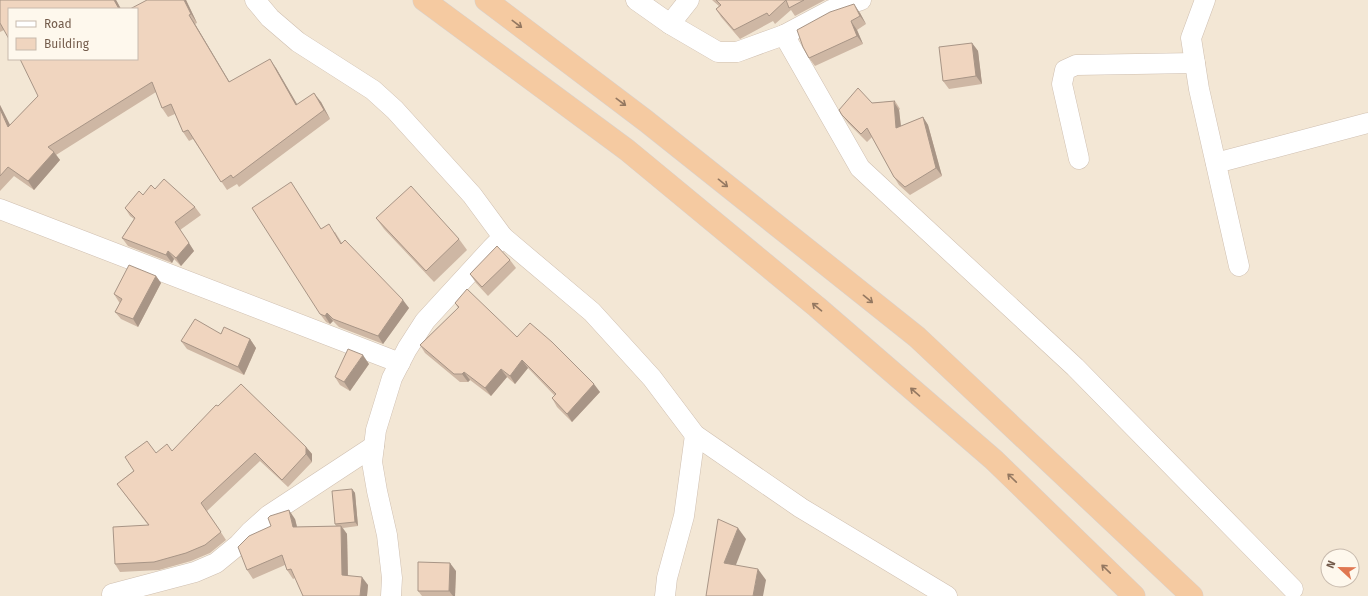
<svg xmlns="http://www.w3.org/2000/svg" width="1368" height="596" font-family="'Fira Sans',sans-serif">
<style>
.residential{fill:#f3e7d5;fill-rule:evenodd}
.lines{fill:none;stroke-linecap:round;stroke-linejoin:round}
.minor-casing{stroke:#cfbfb0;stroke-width:21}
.trunk-casing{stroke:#d8d1cd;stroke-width:23}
.minor{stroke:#fff;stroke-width:20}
.trunk{stroke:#f5caa1;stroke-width:22}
.wall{fill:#ceb7a4}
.shaded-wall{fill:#a89586}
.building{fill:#f0d5bf;stroke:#a89586}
.oneway{stroke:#947861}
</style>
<rect width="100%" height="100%" fill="#fbf4e7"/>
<path class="residential" d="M0 0H1368V596H0ZM9 9H137V59H9ZM1328 556H1352V580H1328Z"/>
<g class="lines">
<defs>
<g id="minor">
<path d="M255 0 270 18 298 42 373 90 395 110 472 195 503 237 592 312 652 378 695 435 801 508 947 596"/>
<path d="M636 0 670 24 718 52H737L784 35 831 10 861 0"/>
<path d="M1205 0 1191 38 1199 89 1239 266"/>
<path d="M670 24 689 0"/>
<path d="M784 35 860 168 1075 367 1293 589"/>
<path d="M1079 159 1062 84 1065 70 1076 65 1195 63"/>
<path d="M1216 163 1368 123"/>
<path d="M0 209 400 363"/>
<path d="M112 594 195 572 216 563 238 545 250 532 269 515 374 446"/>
<path d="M391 596 392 578 387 535 377 491 372 462 376 430 392 378 407 349 425 321 492 248 503 237"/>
<path d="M665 596 667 578 684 516 695 435"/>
</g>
<g id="trunk">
<path d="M424 0 627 150 817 307 994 460 1134 596"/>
<path d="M486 0 646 121 917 337 1192 596"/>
</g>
</defs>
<use href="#minor" class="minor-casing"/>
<use href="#trunk" class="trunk-casing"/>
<use href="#minor" class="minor"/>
<use href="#trunk" class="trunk"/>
</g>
<g class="wall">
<path d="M0 0H116L121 9H9L4 30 0 32Z"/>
<path d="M186 0 197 23 195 24 229 82 276 68 297 104 321 102 330 119 239 187 237 184 227 190 193 139 189 141 183 132 175 114 168 117 162 108 156 92 56 155 60 160 34 190 14 176 0 191V105L10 125 38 96Z"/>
<path d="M712 0H825L795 16 791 10 775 24 773 21 740 39 721 17 716 9 719 6Z"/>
<path d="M860 13 866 24 857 30 863 44 815 66 809 58Z"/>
<path d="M972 43 978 51 982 84 949 89 943 81Z"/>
<path d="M895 101 900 109 899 110 901 126 923 117 928 125 942 176 910 195 899 185 894 177 872 137 867 142 848 123 842 115 872 103Z"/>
<path d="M291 182 321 229 335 232 342 243 409 308 383 344 339 327 333 321 330 324 326 322 320 314Z"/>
<path d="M155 189 195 207 201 215 180 230 194 251 181 266 174 259 172 263 128 246 122 238 134 219 130 216 125 208 143 195Z"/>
<path d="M376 218 459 239 467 250 434 282 384 229Z"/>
<path d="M510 260 516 268 488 296 476 283 470 274Z"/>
<path d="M156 276 161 283 138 327 121 319 115 312 120 303 119 302 114 294Z"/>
<path d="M455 303 517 337 600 392 572 422 557 407 552 398 555 396 528 368 515 384 507 377 491 396 470 380 468 382H460L425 353 420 345 458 308Z"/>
<path d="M221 334 250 339 256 348 244 375 187 349 181 341Z"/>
<path d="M369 364 350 391 340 385 335 377Z"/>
<path d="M218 406 306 447 312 454V462L288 487 260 461 207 511 226 540 210 553 191 561 159 570 120 572 115 564 148 525 117 484 156 453 172 451Z"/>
<path d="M352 489 355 493 358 526 343 528 347 534 348 576 368 585 367 596H303L295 578 293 579 287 570 285 565 253 579 247 570 295 519 297 527 336 526 335 524Z"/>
<path d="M456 571 455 596H422L418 591Z"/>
</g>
<g class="shaded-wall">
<path d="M114 0H116L121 9H119Z"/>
<path d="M184 0H186L197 23 191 14Z"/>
<path d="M854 4 860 13 866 24 860 16Z"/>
<path d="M189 15 195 24 235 91 229 82Z"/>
<path d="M851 21 857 30 863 44 857 36Z"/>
<path d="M972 43 978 51 982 84 976 76Z"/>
<path d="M270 59 276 68 302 113 296 105Z"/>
<path d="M314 93 321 102 330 119 324 110Z"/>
<path d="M894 102 899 110 902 136 896 128Z"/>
<path d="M0 105 15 135 8 127 0 109Z"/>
<path d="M923 117 928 125 942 176 936 168Z"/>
<path d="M54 152 60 160 34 190 28 181Z"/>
<path d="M189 243 194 251 181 266 176 258Z"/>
<path d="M168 251 174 259 172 263 166 255Z"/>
<path d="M156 276 161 283 138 327 133 319Z"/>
<path d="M403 300 409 308 383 344 378 336Z"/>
<path d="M327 313 333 321 330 324 325 316Z"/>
<path d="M250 339 256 348 244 375 238 367Z"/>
<path d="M363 355 369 364 350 391 344 382Z"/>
<path d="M522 360 528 368 515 384 510 376Z"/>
<path d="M501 369 507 377 491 396 485 388Z"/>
<path d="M464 372 470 380 468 382 462 374Z"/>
<path d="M594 384 600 392 572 422 567 414Z"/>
<path d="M306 447 312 454V462L306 454Z"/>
<path d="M352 489 355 493 358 526 355 522Z"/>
<path d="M289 510 295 519 299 535 293 527Z"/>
<path d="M341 526 347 534 348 584 342 575Z"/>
<path d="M738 528 746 539 732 575 724 563Z"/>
<path d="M450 563 456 571 455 596H453L449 591Z"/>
<path d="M758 569 766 580 763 596H753Z"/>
<path d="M362 577 368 585 367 596H360Z"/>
</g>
<g class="building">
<path d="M0 0H114L119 9H9V39L0 23Z"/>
<path d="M147 0H184L191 14 189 15 229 82 270 59 296 105 314 93 324 110 233 178 231 175 221 182 188 130 183 132 171 104 162 108 152 82 48 147 54 152 28 181 8 167 0 176V109L8 127 38 96 20 59H137V9H130Z"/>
<path d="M716 0H804L789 8 786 0 769 16 767 13 734 30 716 9 721 5Z"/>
<path d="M854 4 860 16 851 21 857 36 809 58 803 47 797 30 830 12Z"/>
<path d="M972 43 976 76 943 81 939 47Z"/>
<path d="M858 88 872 103 895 101 894 102 896 128 923 117 936 168 905 187 894 177 867 128 861 134 842 115 839 110Z"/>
<path d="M164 179 195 207 175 222 189 243 176 258 168 251 166 255 122 238 135 218 125 208 139 191 143 195 151 185 155 189Z"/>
<path d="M291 182 321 229 329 224 341 244 345 240 403 300 378 336 333 319 327 313 325 316 320 314 252 208Z"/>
<path d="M411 186 459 239 426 271 376 218Z"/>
<path d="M497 246 510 260 482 287 470 274Z"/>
<path d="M129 265 156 276 133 319 115 312 122 299 114 294Z"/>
<path d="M467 289 517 337 530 323 552 342 594 384 567 414 552 398 556 394 522 360 510 376 501 369 485 388 464 372 462 374H454L420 345 459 307 455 303Z"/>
<path d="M195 319 221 334 224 327 250 339 238 367 181 341Z"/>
<path d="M348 349 363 355 344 382 335 377Z"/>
<path d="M241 384 306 447V454L282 480 255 453 201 503 221 532 205 545 186 553 154 562 115 564 113 527 149 525 117 484 134 471 125 457 147 441 156 453 167 444 172 451 216 405 218 406Z"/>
<path d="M352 489 355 522 335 524 332 491Z"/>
<path d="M289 510 293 527 341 526 342 575 362 577 360 596H303L291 569 287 570 282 555 247 570 238 547 249 536 271 526 268 518 270 516Z"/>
<path d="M718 519 738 528 724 563 758 569 753 596H706Z"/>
<path d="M418 562 450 563 449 591H418Z"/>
</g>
<defs><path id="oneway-shaft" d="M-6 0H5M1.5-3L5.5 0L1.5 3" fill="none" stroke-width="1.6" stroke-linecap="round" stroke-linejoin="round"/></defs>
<g class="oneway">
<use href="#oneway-shaft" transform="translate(517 24) rotate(37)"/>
<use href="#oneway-shaft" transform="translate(621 102) rotate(37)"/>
<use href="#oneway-shaft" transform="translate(723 183) rotate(39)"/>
<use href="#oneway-shaft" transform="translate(868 299) rotate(39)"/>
<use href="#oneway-shaft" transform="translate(817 307) rotate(-140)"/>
<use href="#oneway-shaft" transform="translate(915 392) rotate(-139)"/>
<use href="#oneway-shaft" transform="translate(1012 478) rotate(-136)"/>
<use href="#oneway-shaft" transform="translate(1106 569) rotate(-136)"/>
</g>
<rect x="8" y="8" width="130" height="52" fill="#fef8ed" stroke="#c7baad"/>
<rect x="16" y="21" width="20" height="6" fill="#ffffff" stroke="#c7baad"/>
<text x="44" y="28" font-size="12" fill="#745c4c">Road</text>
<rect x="16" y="38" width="20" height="12" fill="#f0d5bf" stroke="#c7baad"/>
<text x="44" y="48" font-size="12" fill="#745c4c">Building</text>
<g transform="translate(1340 568) rotate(292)"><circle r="19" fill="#fef8ed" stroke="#c7baad"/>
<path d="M0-3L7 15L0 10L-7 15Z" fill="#e07751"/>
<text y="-6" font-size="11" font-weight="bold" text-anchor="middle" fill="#745c4c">N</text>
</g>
</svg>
